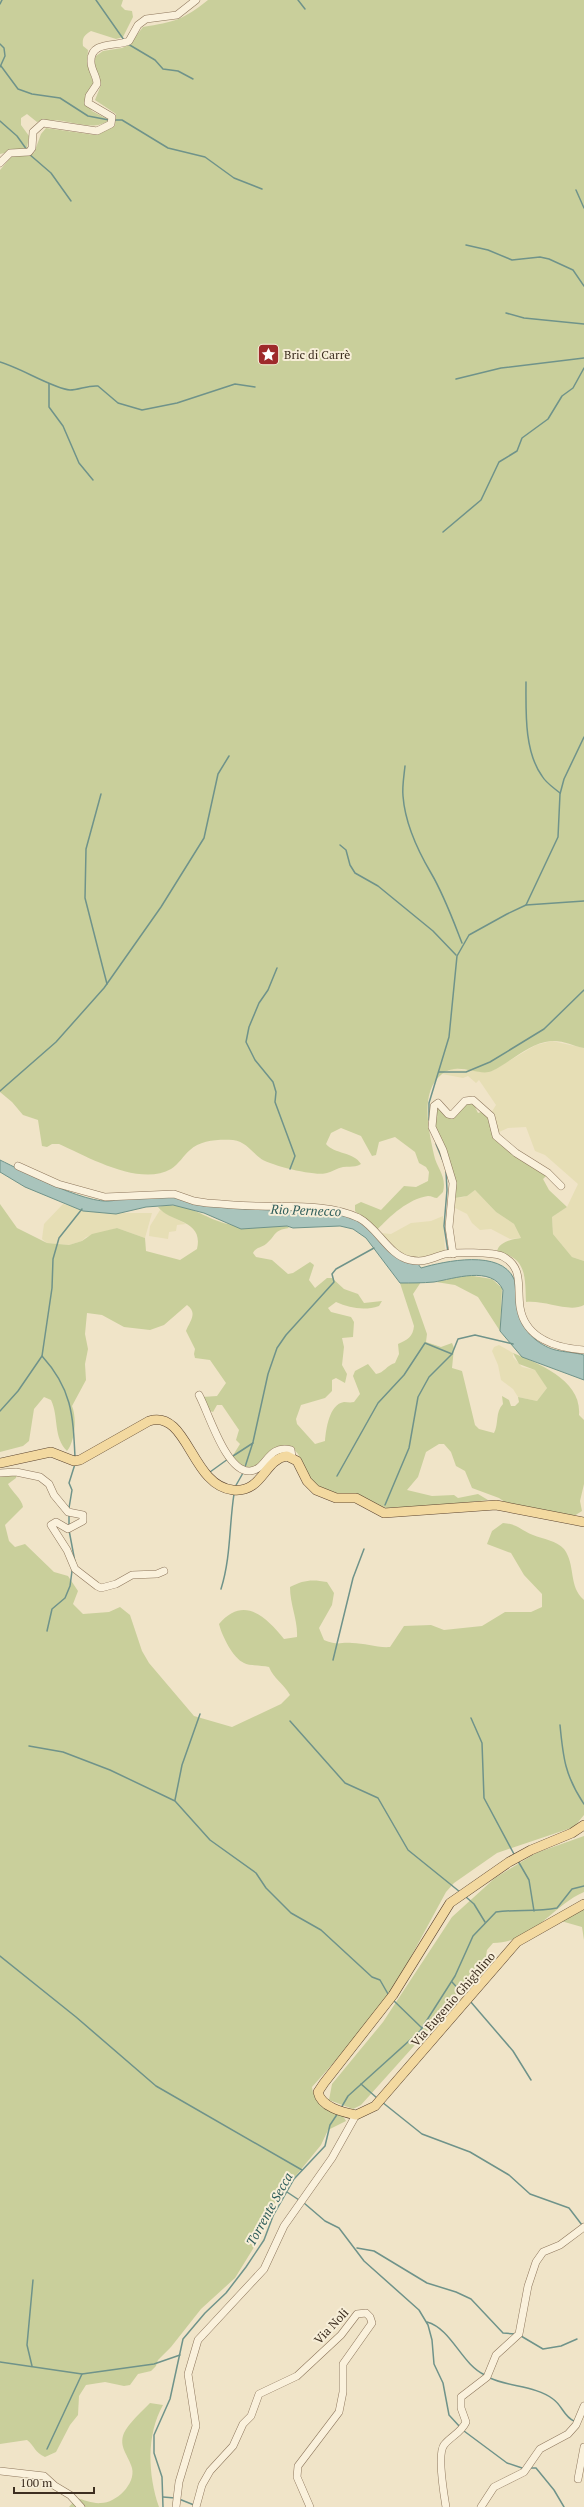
<svg xmlns="http://www.w3.org/2000/svg" width="584" height="2507" font-family="'PT Serif',serif">
<style>
.farmland{fill:#e6deb5}
.green{fill:#c9cf9b}
.water{fill:#a9c4bc;stroke:#6f938a}
.lines{fill:none;stroke-linecap:round;stroke-linejoin:round}
.stream{stroke:#6f938a;stroke-width:1.5}
.minor-casing{stroke:#8d765c;stroke-width:8}
.major-casing{stroke:#5b4430;stroke-width:10}
.minor{stroke:#faf1dc;stroke-width:7}
.major{stroke:#f3d9a0;stroke-width:9}
.labels{text-anchor:middle;dominant-baseline:central;stroke-width:4;stroke-linejoin:round;paint-order:stroke}
.poi-label{font-size:12px;fill:#3d2e20;stroke:#f7eed8;text-anchor:start}
.street-label{font-size:12px;fill:#3d2e20;stroke:#f7eed8}
.water-label{font-size:13px;font-style:italic;fill:#2f5d5a;stroke:#f7eed8}
</style>
<rect width="100%" height="100%" fill="#f0e4c8"/>
<g class="farmland">
<path d="M552 1041 584 1048V1261L572 1257 553 1234 552 1217 567 1207 578 1184 545 1155 535 1151 526 1127 508 1128 497 1133 491 1113 496 1105 479 1080 476 1083 468 1076 463 1078 442 1074 452 1069 490 1072 536 1045Z"/>
<path d="M475 1190 496 1212 514 1224 521 1238 510 1239 491 1229 480 1230 472 1223 467 1214 453 1207 455 1198 464 1197Z"/>
<path d="M63 1204 101 1213H152L145 1238 117 1228 86 1237 82 1241 69 1245 47 1243 42 1239 44 1224Z"/>
<path d="M160 1210 186 1224 177 1225 176 1231 169 1232 168 1239 149 1236 150 1226Z"/>
<path d="M443 1216 445 1251 420 1260 401 1254 381 1233 391 1234 411 1223 431 1221Z"/>
<path d="M499 1345 513 1353V1357L522 1367 535 1370 540 1374 547 1388 537 1401 518 1397 513 1389 501 1380 498 1365 492 1351 494 1347Z"/>
</g>
<g class="green">
<path d="M0 0H123L121 6 125 10 132 11 133 17 123 37 116 39 91 31C84 35 82 38 83 46L88 50 87 63 94 85 85 102 92 111 109 120C90 135 63 114 37 122L27 114 21 118V125L29 136 27 148 0 154Z"/>
<path d="M208 0H584V1048C573 1046 563 1040 551 1041 529 1043 511 1062 492 1071 479 1077 458 1061 442 1074 419 1092 429 1131 434 1155 437 1169 447 1176 443 1192L437 1198C434 1198 432 1196 428 1196 408 1199 390 1216 377 1230L355 1211V1205L361 1202 381 1210 404 1186 416 1187 428 1181 429 1172 426 1167 419 1163 415 1152 395 1137 379 1142 376 1155 372 1156 361 1136 341 1128 331 1133 326 1144C334 1154 354 1152 361 1164 355 1168 350 1166 343 1167 337 1168 332 1172 327 1173 317 1177 268 1165 260 1158 251 1151 246 1142 233 1140 220 1139 200 1140 190 1150 183 1156 179 1164 171 1169 140 1187 88 1157 59 1144H52L47 1147 42 1146 38 1120 23 1115 12 1102 0 1092V170L11 157 34 153 41 134 46 128 95 135 115 126 116 114 95 100 101 85 94 62 96 56 103 51 122 48 129 45 143 27C174 22 183 20 208 0Z"/>
<path d="M467 1101 473 1103 478 1113 484 1111 488 1115 492 1133 548 1174 543 1179 549 1190 567 1207 552 1217 553 1234 572 1257 584 1261V1305C569 1313 546 1300 526 1302 525 1277 527 1257 497 1252 498 1242 513 1239 521 1238L514 1224 496 1212 475 1190 467 1196 455 1198 436 1133 435 1107 448 1115Z"/>
<path d="M0 1204 17 1228 47 1243 69 1245 82 1241 92 1234 117 1228 145 1238 146 1251 180 1260 197 1249C204 1219 170 1223 158 1207 184 1199 205 1219 228 1224 246 1228 269 1226 287 1226L289 1228C273 1230 276 1236 266 1244 261 1248 256 1247 253 1253L256 1257 272 1260 288 1274 293 1273 310 1262 314 1265 309 1280 315 1288 327 1278H332L344 1289 358 1294 364 1303 382 1301 379 1306C364 1311 350 1308 336 1302L328 1308 331 1312 351 1317 354 1322 353 1337 342 1338 344 1347 342 1365 347 1374 345 1383 336 1378 332 1380V1391L325 1398 301 1405 296 1419 297 1424 315 1444 325 1441C326 1430 329 1404 344 1402 347 1402 350 1403 354 1402L360 1394 353 1376 355 1371 368 1364 376 1374C384 1373 387 1365 395 1363L399 1354 398 1344C407 1340 413 1337 414 1326L400 1283 421 1282 413 1294 427 1334 426 1342 441 1347 452 1343 454 1348 452 1368 462 1371 475 1425 479 1429 494 1433C499 1424 495 1412 503 1404L502 1396 509 1400 511 1406H515L519 1402 518 1397 537 1401 547 1388 535 1370 519 1364 513 1353C539 1364 582 1380 579 1415L584 1420V1484L580 1501 582 1511 574 1516 509 1505 499 1498 472 1488 465 1471 456 1466 451 1452 444 1444H439L426 1452 418 1477 407 1490 432 1496 454 1495 458 1498 478 1494 488 1500 445 1505 387 1508 336 1494 318 1486 309 1477 298 1454 292 1447C265 1448 271 1456 252 1468L243 1466 232 1457 240 1444 236 1440 239 1430 222 1405H217L213 1412 210 1411 202 1397 217 1396 226 1383 210 1360 195 1358 194 1354 195 1349 186 1331C190 1321 198 1313 187 1305L164 1325 150 1330 124 1327 102 1315 87 1313 85 1334 88 1349 85 1364 86 1380 72 1406C77 1418 75 1441 67 1451 53 1437 59 1417 51 1400L44 1397 34 1409 29 1441 23 1446 0 1452Z"/>
<path d="M467 1275 492 1279 502 1288 500 1331 478 1297 455 1285 436 1282Z"/>
<path d="M17 1473 16 1478 8 1484C12 1492 22 1499 23 1507L5 1525 9 1541 15 1547 25 1544 54 1572 68 1576 78 1591 73 1604 83 1614 109 1612 120 1607 130 1615 142 1651 149 1663 194 1716 232 1727 281 1704 290 1695C283 1683 274 1679 269 1667 261 1665 249 1666 244 1663 233 1658 222 1636 219 1624 244 1595 266 1617 284 1639L297 1637C298 1620 290 1605 290 1587 303 1580 312 1579 327 1582L334 1593 332 1605 319 1628 324 1640C339 1646 339 1642 352 1643 365 1643 377 1648 390 1647L404 1626 431 1625 444 1630 482 1626 505 1612H531L542 1607V1594L524 1575 511 1553 487 1544 492 1531 503 1523C518 1524 520 1530 533 1535 543 1539 557 1541 564 1549 576 1565 568 1586 584 1600V1815L574 1827 497 1853 454 1883 446 1892 394 1988 376 2015 312 2087C314 2109 339 2105 346 2121L328 2130 321 2145 276 2200 261 2236 235 2278 201 2309 171 2347 158 2360 156 2366 151 2371 138 2374 130 2385 124 2386 105 2382 86 2385 79 2396 78 2415 70 2425 56 2452 45 2457C35 2453 34 2445 27 2440L0 2444V1474Z"/>
<path d="M584 1836V1892C551 1906 535 1942 493 1943L487 1950 484 1968 361 2105 353 2109 329 2100 332 2084 383 2022 452 1917 495 1878 536 1853Z"/>
<path d="M584 1908V1940L582 1927 561 1921Z"/>
<path d="M150 2403 163 2405C146 2435 148 2475 159 2507H69L77 2498C84 2500 94 2504 101 2503 116 2503 136 2484 132 2468 129 2456 118 2447 124 2433 128 2424 143 2410 150 2403Z"/>
</g>
<path class="water" d="M0 1160C21 1170 97 1211 117 1199L175 1195 245 1209 315 1211 350 1217 363 1224 400 1259 418 1264 421 1268C445 1261 501 1249 514 1279 516 1283 515 1289 516 1294 517 1311 521 1328 536 1340 554 1354 565 1350 584 1355V1380L522 1357 500 1331 503 1290C492 1265 453 1279 434 1282 423 1283 411 1283 400 1283L366 1238 353 1229 340 1226 293 1228 287 1226 241 1229 204 1213 173 1205 146 1207 116 1214 83 1211 25 1187 0 1172Z"/>
<g class="lines">
<g class="stream">
<path d="M96 0 124 40"/>
<path d="M298 0 305 9"/>
<path d="M0 4 2 0"/>
<path d="M0 44 4 48 5 56 0 67"/>
<path d="M128 44 155 60 163 69 178 71 193 79"/>
<path d="M1 66 18 89 32 94 60 98 88 116 109 120"/>
<path d="M114 120H122L168 148 205 157 234 178 262 189"/>
<path d="M0 121 17 136 27 150"/>
<path d="M29 154 51 173 71 201"/>
<path d="M576 190 584 208"/>
<path d="M466 245 488 250 512 260 540 257 549 259 573 270 584 286"/>
<path d="M506 313 524 318 584 324"/>
<path d="M0 362C19 367 54 389 70 390 79 390 88 385 98 386L118 403 142 410 177 403 235 384 255 387"/>
<path d="M456 379 501 368 584 358"/>
<path d="M49 384V407L63 426 79 463 93 480"/>
<path d="M443 532 481 500 499 462 517 451 522 438 548 419 562 396 573 388 584 368"/>
<path d="M526 682C526 711 524 751 542 776 546 783 554 788 560 793"/>
<path d="M405 766C404 776 402 787 403 796 405 823 418 851 431 873 444 895 453 920 462 943"/>
<path d="M101 794 86 849 85 898 107 984"/>
<path d="M340 845 346 850 350 865 355 873 378 886 433 931 456 955"/>
<path d="M526 905 558 837 560 794 564 779 584 737"/>
<path d="M277 968 268 990 259 1003 249 1027 246 1042 255 1060 273 1082 276 1092 275 1102 295 1156 290 1169"/>
<path d="M439 1072H466L490 1062 544 1029 584 990"/>
<path d="M0 1091 56 1042 104 988 161 907 204 838 218 774 229 756"/>
<path d="M429 1120V1103L449 1037 457 956 469 935 507 914 526 905 584 901"/>
<path d="M436 1144 443 1161"/>
<path d="M446 1172 447 1190 444 1226 448 1252"/>
<path d="M42 1356C72 1389 73 1415 75 1457"/>
<path d="M0 1411 18 1391 42 1356 52 1288 53 1259 59 1238 82 1209"/>
<path d="M233 1456 253 1443"/>
<path d="M245 1467 253 1442 268 1374 277 1348 286 1335 334 1282 332 1274 336 1269 374 1248"/>
<path d="M210 1472 228 1459"/>
<path d="M337 1476 378 1403 404 1375 425 1343 452 1354"/>
<path d="M235 1487 243 1473"/>
<path d="M385 1505 409 1448 418 1397 429 1377 452 1354 458 1339 475 1335 513 1344"/>
<path d="M69 1508 72 1490 69 1483 75 1464"/>
<path d="M69 1526V1514"/>
<path d="M69 1530 75 1562"/>
<path d="M221 1589C231 1557 229 1526 234 1494"/>
<path d="M47 1631 52 1609 65 1598 70 1586 72 1571"/>
<path d="M333 1660 353 1578 364 1549"/>
<path d="M471 1718 482 1743 484 1798 515 1856"/>
<path d="M290 1721 345 1783 378 1798 408 1850 460 1892"/>
<path d="M560 1725C563 1757 565 1776 584 1804"/>
<path d="M29 1746 63 1752 110 1770 175 1801 210 1840 256 1873 266 1888 291 1913 321 1930 372 1977 380 1980 388 1994"/>
<path d="M175 1800 182 1765 200 1714"/>
<path d="M518 1861 529 1880 534 1911"/>
<path d="M466 1897 474 1904 485 1922"/>
<path d="M0 1956 76 2017 156 2086 302 2170"/>
<path d="M452 1982 466 1997"/>
<path d="M393 2000 422 2028"/>
<path d="M470 2001 513 2051 531 2080"/>
<path d="M361 2084 377 2098"/>
<path d="M382 2102 422 2134 470 2152 509 2175 530 2194 569 2208 582 2225"/>
<path d="M341 2108 348 2096 420 2031 455 1976 473 1936 496 1912C517 1909 536 1912 557 1908L572 1889 584 1886"/>
<path d="M287 2192 299 2200"/>
<path d="M304 2203 325 2221 339 2228 364 2261 419 2310 428 2325 432 2340 434 2364 443 2383 449 2415 460 2427"/>
<path d="M357 2248 374 2251 427 2283 456 2292 471 2299 503 2333 515 2334"/>
<path d="M427 2322C452 2329 461 2364 485 2375"/>
<path d="M521 2336 543 2349 561 2346 577 2339"/>
<path d="M0 2362 82 2374 154 2364 180 2355"/>
<path d="M32 2366 27 2345 33 2280"/>
<path d="M490 2378C509 2387 536 2386 553 2399 562 2405 564 2417 574 2421"/>
<path d="M464 2431 507 2463 522 2468"/>
<path d="M47 2449 82 2374"/>
<path d="M530 2468H536L554 2490 564 2507"/>
<path d="M163 2497 175 2498"/>
<path d="M179 2499 194 2505"/>
<path d="M163 2507 162 2477 154 2453V2435L170 2399 183 2339 205 2313 226 2293 246 2267 264 2240 273 2216 294 2179 325 2146 330 2125 338 2113"/>
</g>
<defs>
<g id="minor">
<path d="M0 163 10 153 29 152 32 148 33 132 43 123 97 131 111 124 112 117 88 103 89 96 97 84C97 76 91 70 91 62 90 40 117 47 129 41L138 25 146 19 177 15 196 0"/>
<path d="M18 1166 58 1184 105 1197 174 1194 194 1201 207 1203C224 1204 241 1206 258 1206 290 1207 330 1204 359 1218 378 1228 389 1256 410 1260 425 1263 431 1258 445 1254 455 1252 492 1252 502 1256 524 1267 517 1287 520 1307 525 1339 557 1348 584 1350"/>
<path d="M453 1254 449 1227 453 1183 443 1150 432 1127 434 1106 438 1103 448 1114 452 1115 465 1101 473 1100 491 1116 496 1136 516 1153 548 1173 561 1186"/>
<path d="M199 1395C208 1411 226 1473 250 1471 267 1470 267 1444 291 1450L292 1457"/>
<path d="M0 1473 16 1472 40 1477 49 1484 54 1495 68 1512 83 1515V1521L68 1529 56 1522 51 1525 67 1550 75 1569 97 1586 101 1588 116 1584 132 1575 157 1574 164 1571"/>
<path d="M0 2471 44 2476 55 2486 70 2495 81 2507"/>
<path d="M578 2479 584 2447"/>
<path d="M176 2507 179 2482 196 2426 188 2374 198 2340 264 2269 284 2226 332 2158 356 2115"/>
<path d="M196 2507 202 2485 210 2471 233 2446 243 2424 251 2416 259 2394 297 2376 341 2335 357 2314 366 2313 370 2317 372 2323 343 2364V2392L339 2412 298 2466 297 2477 310 2507"/>
<path d="M446 2507C444 2495 437 2454 444 2445 451 2436 461 2433 466 2422L461 2408V2397L487 2377 496 2355 519 2334 528 2286 536 2262 543 2252 560 2245 584 2227"/>
<path d="M481 2507 494 2487 524 2472 540 2449 568 2434 576 2425 584 2406"/>
</g>
<g id="major">
<path d="M0 1463 51 1452 74 1461 80 1460 149 1421C188 1409 191 1486 233 1490 263 1493 264 1459 287 1456L297 1461 307 1481 316 1490 336 1498H356L384 1513 496 1505 584 1522"/>
<path d="M584 1825 572 1833 531 1850 509 1862 450 1903 393 1995 324 2083 318 2092C321 2107 342 2112 356 2115L375 2106 517 1942 584 1904"/>
</g>
</defs>
<use href="#minor" class="minor-casing"/>
<use href="#major" class="major-casing"/>
<use href="#minor" class="minor"/>
<use href="#major" class="major"/>
</g>
<defs>
<symbol id="sight-square" viewBox="-11 -11 22 22"><rect x="-9" y="-9" width="18" height="18" rx="4" fill="#9e2a2b" stroke="#f7eed8"/><path d="M0-6L1.8-2.2L6-1.7L2.9 1.2L3.7 5.4L0 3.3L-3.7 5.4L-2.9 1.2L-6-1.7L-1.8-2.2Z" fill="#fff"/></symbol>
</defs>
<g fill-rule="evenodd">
<use href="#sight-square" x="256" y="342" width="25" height="25"/>
</g>
<g class="labels">
<g class="poi-label">
<text x="284" y="354">Bric di Carrè</text>
</g>
<g class="street-label">
<text transform="translate(453 1999) rotate(-49)">Via Eugenio Ghighlino</text>
<text transform="translate(331 2326) rotate(-47)">Via Noli</text>
</g>
<g class="water-label">
<text transform="translate(306 1210) rotate(2)">Rio Pernecco</text>
<text transform="translate(269 2209) rotate(-61)">Torrente Secca</text>
</g>
</g>
<path d="M14 2487v6h80v-6" fill="none" stroke="#3d2e20" stroke-width="2"/>
<text x="20" y="2487" font-size="12" fill="#3d2e20" stroke="#f7eed8" stroke-width="3" paint-order="stroke">100 m</text>
</svg>
